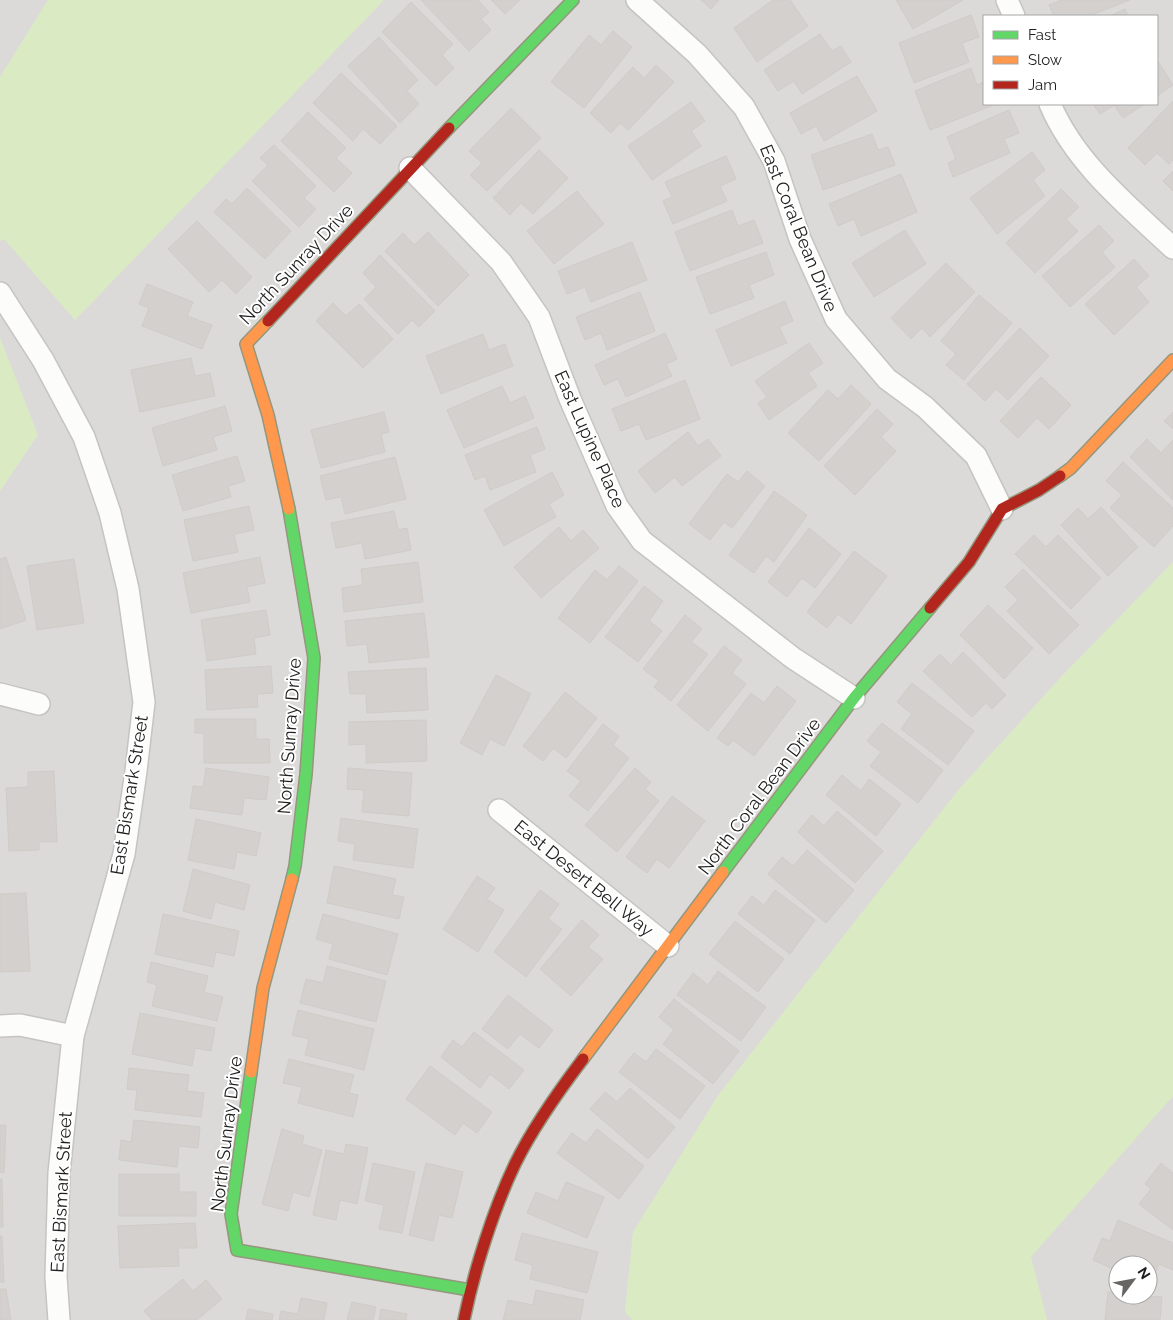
<svg xmlns="http://www.w3.org/2000/svg" width="1173" height="1320" font-family="Raleway,sans-serif">
<style>
.residential{fill:#dbdad8;fill-rule:evenodd}
.grass{fill:#daebc4}
.building{fill:#d3d0ce;stroke:#cfccc8}
.lines{fill:none;stroke-linecap:round;stroke-linejoin:round}
.street-casing{stroke:#c5c4c3;stroke-width:24}
.fast-casing{stroke:#95967e;stroke-width:14}
.slow-casing{stroke:#95967e;stroke-width:14}
.jam-casing{stroke:#95967e;stroke-width:14}
.street{stroke:#fcfcfb;stroke-width:21}
.fast{stroke:#63d668;stroke-width:11}
.slow{stroke:#ff974d;stroke-width:11}
.jam{stroke:#b3261e;stroke-width:11}
.labels{text-anchor:middle;dominant-baseline:central;stroke-width:4;stroke-linejoin:round;paint-order:stroke}
.street-label{font-size:18px;fill:#1e1e1e;stroke:#fff}
</style>
<rect width="100%" height="100%" fill="#eceae7"/>
<path class="residential" d="M0 0H1173V1320H0ZM984 16H1157V104H984ZM1118 1265H1148V1295H1118Z"/>
<g class="grass">
<path d="M48 0H384L75 320 4 239 0 241V77Z"/>
<path d="M0 338 38 435 0 491Z"/>
<path d="M1173 562V1096L1031 1257 1047 1320H632L625 1312 633 1232 719 1094 960 788 1060 678Z"/>
</g>
<g class="building">
<path d="M421 0H478L489 12 481 19 491 30 469 51Z"/>
<path d="M491 0H520L505 14Z"/>
<path d="M701 0H719L711 9Z"/>
<path d="M773 0H790L808 26 757 62 734 28Z"/>
<path d="M896 0H963L913 29Z"/>
<path d="M1062 0H1130L1089 16H1054L1049 5Z"/>
<path d="M411 2 453 44 442 55 454 68 436 86 382 32Z"/>
<path d="M1125 9 1128 16H1110Z"/>
<path d="M971 15 979 37 962 43 969 62 914 83 899 43Z"/>
<path d="M613 31 632 47 584 108 551 82 589 35 601 45Z"/>
<path d="M820 34 832 51 841 46 851 62 802 94 794 81 778 91 764 70Z"/>
<path d="M379 37 418 80 407 91 419 104 400 123 348 66Z"/>
<path d="M1157 60 1173 85 1157 96Z"/>
<path d="M656 65 674 82 628 130 620 123 611 133 590 113 633 67 644 78Z"/>
<path d="M971 68 977 85 984 82V104H996L930 130 915 91Z"/>
<path d="M341 73 397 126 380 144 363 129 353 141 313 103Z"/>
<path d="M857 76 877 111 824 141 816 126 801 134 790 113Z"/>
<path d="M1173 101V160L1169 164 1157 153 1145 165 1128 148Z"/>
<path d="M691 102 705 121 691 131 701 146 652 180 628 146Z"/>
<path d="M1093 104H1145L1123 118 1114 105 1100 114Z"/>
<path d="M511 108 541 138 487 191 470 175 482 163 469 151Z"/>
<path d="M1009 110 1019 133 1004 139 1010 153 953 177 948 163 956 159 947 137Z"/>
<path d="M308 112 346 148 336 158 352 173 334 192 281 141Z"/>
<path d="M872 134 878 150 888 147 895 165 823 190 811 155Z"/>
<path d="M274 145 316 186 304 198 316 209 299 227 252 181 268 165 260 158Z"/>
<path d="M539 150 568 178 533 214 521 203 510 215 493 198Z"/>
<path d="M1032 152 1045 170 1033 180 1045 196 997 234 970 198Z"/>
<path d="M726 156 736 179 720 186 727 201 673 224 663 201 672 197 665 182Z"/>
<path d="M1173 171V191L1163 181Z"/>
<path d="M901 174 917 212 861 236 854 219 838 226 829 204Z"/>
<path d="M247 188 291 231 265 259 214 212 226 199 232 204Z"/>
<path d="M1061 189 1079 207 1066 219 1078 231 1035 273 1006 243Z"/>
<path d="M577 191 604 224 554 264 527 231Z"/>
<path d="M732 210 738 226 754 220 763 243 690 271 675 232Z"/>
<path d="M197 221 252 277 236 294 222 280 209 292 168 249Z"/>
<path d="M1099 225 1114 241 1102 252 1115 267 1070 307 1042 276Z"/>
<path d="M905 230 926 264 874 297 852 263Z"/>
<path d="M428 232 469 275 438 306 385 251 403 233 414 245Z"/>
<path d="M632 242 647 280 591 302 585 287 567 294 558 271Z"/>
<path d="M766 252 774 275 749 285 754 298 710 314 696 277Z"/>
<path d="M380 255 435 311 419 327 412 320 398 334 364 299 376 287 363 273Z"/>
<path d="M1134 259 1149 276 1136 287 1149 302 1114 335 1085 304Z"/>
<path d="M946 263 975 292 930 337 922 328 911 339 891 318Z"/>
<path d="M147 284 193 302 187 316 212 325 202 349 142 326 149 308 139 304Z"/>
<path d="M640 292 655 331 607 350 601 333 585 340 576 317Z"/>
<path d="M979 295 1012 323 964 380 946 365 956 354 941 341Z"/>
<path d="M785 301 793 321 779 327 787 343 731 366 716 330Z"/>
<path d="M333 303 346 316 359 304 393 339 363 368 316 321Z"/>
<path d="M1020 328 1049 356 1008 400 996 389 985 401 967 384Z"/>
<path d="M665 333 677 359 666 364 672 376 626 397 618 379 604 385 595 365Z"/>
<path d="M483 334 489 350 505 344 513 366 441 394 426 356Z"/>
<path d="M809 343 823 363 808 373 817 386 769 420 758 403 767 397 755 381Z"/>
<path d="M191 358 195 376 210 373 215 396 140 412 131 370Z"/>
<path d="M1041 377 1071 405 1049 429 1037 418 1018 438 1000 421Z"/>
<path d="M685 380 700 419 646 440 639 424 621 431 612 409Z"/>
<path d="M851 385 871 404 819 461 788 433 828 390 838 399Z"/>
<path d="M502 386 510 403 525 396 534 418 464 448 447 410Z"/>
<path d="M225 406 232 431 213 437 217 450 163 466 152 428Z"/>
<path d="M877 409 893 424 881 437 896 451 855 495 824 466Z"/>
<path d="M384 412 389 432 381 434 385 452 321 468 311 430Z"/>
<path d="M1173 412V429L1164 421Z"/>
<path d="M537 427 545 449 530 455 536 472 490 490 485 476 475 480 465 455Z"/>
<path d="M688 432 698 446 708 439 721 456 682 486 675 477 655 493 638 471Z"/>
<path d="M1147 439 1161 453 1173 440V500L1130 457Z"/>
<path d="M237 456 245 481 228 486 231 497 183 511 172 475Z"/>
<path d="M395 457 406 499 345 514 341 497 326 500 320 476Z"/>
<path d="M1123 462 1173 508V526L1154 547 1110 508 1122 495 1106 481Z"/>
<path d="M747 471 765 486 732 528 724 522 710 540 689 524 727 474 738 482Z"/>
<path d="M552 472 564 495 549 504 556 517 504 546 484 510Z"/>
<path d="M774 491 807 515 774 562 766 556 754 573 729 555Z"/>
<path d="M249 506 254 530 234 534 238 552 193 561 184 520Z"/>
<path d="M1101 507 1138 547 1108 576 1061 525 1078 508 1088 519Z"/>
<path d="M394 511 398 530 407 528 411 550 365 559 362 543 336 548 331 523Z"/>
<path d="M559 527 571 541 583 530 599 548 541 598 514 567Z"/>
<path d="M809 528 841 554 815 588 802 578 787 597 768 582Z"/>
<path d="M1034 535 1046 547 1058 535 1101 578 1071 609 1015 554Z"/>
<path d="M854 551 887 576 851 624 838 614 827 628 807 612Z"/>
<path d="M6 557 26 620 0 629V559Z"/>
<path d="M260 557 265 583 247 587 250 602 191 613 183 573Z"/>
<path d="M74 559 84 623 37 630 27 566Z"/>
<path d="M418 562 423 602 344 612 342 588 363 585 361 569Z"/>
<path d="M619 566 638 581 590 643 558 618 595 570 607 580Z"/>
<path d="M1023 569 1079 625 1049 654 1007 611 1018 600 1005 587Z"/>
<path d="M644 586 663 601 649 621 662 631 638 662 605 637Z"/>
<path d="M988 605 1033 648 1004 679 960 635Z"/>
<path d="M266 610 270 635 254 638 256 654 207 661 201 620Z"/>
<path d="M424 613 429 657 369 663 367 644 347 646 345 621Z"/>
<path d="M685 615 702 629 691 642 708 654 671 701 654 687 659 681 643 669Z"/>
<path d="M724 646 742 660 732 673 746 684 708 731 677 705Z"/>
<path d="M963 652 1006 695 992 709 986 703 972 717 923 671 940 654 951 665Z"/>
<path d="M271 666 273 693 257 694 258 707 207 710 205 670Z"/>
<path d="M426 668 428 710 367 713 366 694H350L348 672Z"/>
<path d="M496 675 531 694 504 746 490 739 482 755 460 743Z"/>
<path d="M912 683 974 731 948 765 901 729 912 714 897 702Z"/>
<path d="M777 686 796 701 754 756 733 740 728 746 717 738 751 693 764 703Z"/>
<path d="M565 692 597 718 566 758 553 748 543 761 523 746Z"/>
<path d="M195 719H256V739H269L270 763H204V733H195Z"/>
<path d="M426 720 427 761 366 763V744L349 745V722Z"/>
<path d="M882 723 943 770 918 803 870 766 881 752 867 741Z"/>
<path d="M603 724 619 736 613 745 629 758 588 811 569 796 581 781 567 771Z"/>
<path d="M206 768 269 777 266 800 244 798 242 815 190 808 193 786 203 787Z"/>
<path d="M348 768 412 773 409 816 362 812 364 790 347 789Z"/>
<path d="M635 768 651 782 645 789 659 801 617 852 585 825Z"/>
<path d="M54 771 57 842H39V850L9 851 6 788 28 787V772Z"/>
<path d="M842 775 861 791 869 779 901 804 876 836 826 795Z"/>
<path d="M672 796 705 821 669 868 657 859 647 873 626 857Z"/>
<path d="M837 811 883 851 855 883 798 832 812 815 824 826Z"/>
<path d="M341 818 418 829 413 868 353 860 355 844 338 841Z"/>
<path d="M196 819 261 833 256 856 237 852 234 869 188 860Z"/>
<path d="M807 850 854 890 826 923 768 874 782 857 793 866Z"/>
<path d="M334 866 396 879 392 895 404 897 399 919 327 903Z"/>
<path d="M193 869 250 885 244 910 215 902 211 919 183 911Z"/>
<path d="M477 876 495 888 487 899 504 910 478 952 443 929Z"/>
<path d="M540 890 559 904 548 919 562 929 526 977 494 952Z"/>
<path d="M775 890 815 920 790 954 738 914 752 896 764 905Z"/>
<path d="M26 893 30 971 0 972V894Z"/>
<path d="M163 914 239 931 234 956 216 952 213 967 155 954Z"/>
<path d="M323 914 398 934 387 975 329 959 333 944 316 939Z"/>
<path d="M582 920 599 935 588 947 603 959 571 996 540 969Z"/>
<path d="M735 921 784 959 758 992 709 954Z"/>
<path d="M151 962 208 976 204 992 223 997 217 1021 152 1006 157 985 147 982Z"/>
<path d="M327 966 386 981 376 1022 300 1003 306 979 323 983Z"/>
<path d="M718 971 766 1007 741 1041 677 995 693 973 708 985Z"/>
<path d="M508 995 553 1030 539 1048 520 1034 508 1049 482 1029Z"/>
<path d="M674 999 739 1051 713 1084 663 1044 674 1030 659 1017Z"/>
<path d="M298 1010 374 1029 364 1070 305 1055 309 1039 292 1035Z"/>
<path d="M140 1013 215 1028 211 1051 195 1048 192 1066 132 1054Z"/>
<path d="M474 1032 524 1070 509 1089 490 1074 480 1088 441 1057 453 1040 462 1047Z"/>
<path d="M656 1049 705 1086 680 1119 619 1072 634 1053 646 1062Z"/>
<path d="M289 1059 354 1075 349 1093 358 1095 353 1117 298 1103 302 1087 283 1083Z"/>
<path d="M430 1066 492 1112 477 1133 463 1123 455 1135 406 1099Z"/>
<path d="M129 1068 189 1075 187 1091 204 1093 201 1117 135 1110 137 1090 127 1089Z"/>
<path d="M630 1088 675 1127 648 1159 590 1109 605 1092 617 1102Z"/>
<path d="M134 1120 200 1127 198 1148 179 1146 177 1167 119 1160 121 1140 131 1142Z"/>
<path d="M0 1125H6L4 1173 0 1172Z"/>
<path d="M282 1129 304 1136 302 1144 322 1150 309 1197 293 1192 288 1211 262 1204Z"/>
<path d="M597 1129 644 1166 619 1199 557 1153 572 1133 586 1143Z"/>
<path d="M346 1144 368 1148 357 1204 340 1200 336 1220 313 1215 326 1150 344 1154Z"/>
<path d="M373 1163 415 1172 402 1233 379 1229 384 1205 365 1201Z"/>
<path d="M426 1163 463 1172 452 1218 439 1215 433 1241 409 1235Z"/>
<path d="M1161 1163 1173 1173V1230L1139 1204 1151 1189 1145 1184Z"/>
<path d="M119 1174H179V1192H196V1216H119Z"/>
<path d="M0 1179H2L3 1227H0Z"/>
<path d="M566 1182 604 1197 587 1238 527 1213 536 1192 558 1201Z"/>
<path d="M1118 1220 1173 1243V1270L1159 1264 1150 1284 1148 1283V1265H1118V1271L1093 1260 1102 1238 1110 1241Z"/>
<path d="M195 1223 197 1248H178L179 1266 120 1268 118 1226Z"/>
<path d="M522 1233 598 1252 587 1293 530 1279 533 1265 515 1260Z"/>
<path d="M0 1236H2L4 1282H0Z"/>
<path d="M183 1279 193 1291 206 1280 222 1299 197 1320H152L144 1311Z"/>
<path d="M0 1289H6L11 1320H0Z"/>
<path d="M536 1290 584 1300 580 1320H503L508 1300 533 1305Z"/>
<path d="M1108 1292 1118 1293V1295L1162 1297 1160 1320H1105Z"/>
<path d="M301 1298 327 1303 324 1320H279L281 1311 298 1314Z"/>
<path d="M352 1302 376 1307 373 1320H347Z"/>
<path d="M248 1309 273 1314 272 1320H246Z"/>
<path d="M381 1309 407 1314 406 1320H379Z"/>
</g>
<g class="lines">
<defs>
<g id="street">
<path d="M637 0 697 54 744 107 774 161 800 239 836 319 887 379 925 407 976 456 1002 509"/>
<path d="M1007 0 1014 16"/>
<path d="M1050 104C1075 163 1127 205 1173 248"/>
<path d="M410 168 501 262 539 317 570 399 617 506 642 541 793 658 854 698"/>
<path d="M0 293 43 360 84 437 110 513 128 589 144 702 136 771 124 854 73 1036 59 1173 56 1277 59 1320"/>
<path d="M0 694 39 704"/>
<path d="M499 810 668 946"/>
<path d="M0 1026 20 1025 73 1036"/>
</g>
<g id="fast">
<path d="M449 128 573 0"/>
<path d="M289 509 314 658 306 774 295 866 292 879"/>
<path d="M723 872 854 698 930 608"/>
<path d="M251 1072 231 1214 237 1250 470 1290"/>
</g>
<g id="slow">
<path d="M268 321 246 344 268 415 289 509"/>
<path d="M1060 476 1071 468 1173 360"/>
<path d="M583 1059 723 872"/>
<path d="M251 1072 263 988 292 879"/>
</g>
<g id="jam">
<path d="M268 321 449 128"/>
<path d="M930 608 969 562 1002 509 1039 490 1060 476"/>
<path d="M464 1320C474 1271 493 1210 515 1164 533 1127 558 1092 583 1059"/>
</g>
</defs>
<use href="#street" class="street-casing"/>
<use href="#fast" class="fast-casing"/>
<use href="#slow" class="slow-casing"/>
<use href="#jam" class="jam-casing"/>
<use href="#street" class="street"/>
<use href="#fast" class="fast"/>
<use href="#slow" class="slow"/>
<use href="#jam" class="jam"/>
</g>
<g class="labels">
<g class="street-label">
<text transform="translate(799 228) rotate(68)">East Coral Bean Drive</text>
<text transform="translate(296 264) rotate(-47)">North Sunray Drive</text>
<text transform="translate(590 439) rotate(66)">East Lupine Place</text>
<text transform="translate(289 736) rotate(-86)">North Sunray Drive</text>
<text transform="translate(129 795) rotate(-81)">East Bismark Street</text>
<text transform="translate(759 796) rotate(-53)">North Coral Bean Drive</text>
<text transform="translate(584 878) rotate(39)">East Desert Bell Way</text>
<text transform="translate(226 1134) rotate(-83)">North Sunray Drive</text>
<text transform="translate(61 1192) rotate(-87)">East Bismark Street</text>
</g>
</g>
<rect x="983" y="15" width="175" height="90" fill="#ffffff" stroke="#a5a5a5"/>
<rect x="993" y="31" width="25" height="8" fill="#63d668" stroke="#a5a5a5"/>
<text x="1028" y="40" font-size="15" fill="#1e1e1e">Fast</text>
<rect x="993" y="56" width="25" height="8" fill="#ff974d" stroke="#a5a5a5"/>
<text x="1028" y="65" font-size="15" fill="#1e1e1e">Slow</text>
<rect x="993" y="81" width="25" height="8" fill="#b3261e" stroke="#a5a5a5"/>
<text x="1028" y="90" font-size="15" fill="#1e1e1e">Jam</text>
<g transform="translate(1133 1280) rotate(58)"><circle r="24" fill="#ffffff" stroke="#a5a5a5"/>
<path d="M0-4L9 19L0 12L-9 19Z" fill="#666564"/>
<text y="-8" font-size="14" font-weight="bold" text-anchor="middle" fill="#1e1e1e">N</text>
</g>
</svg>
